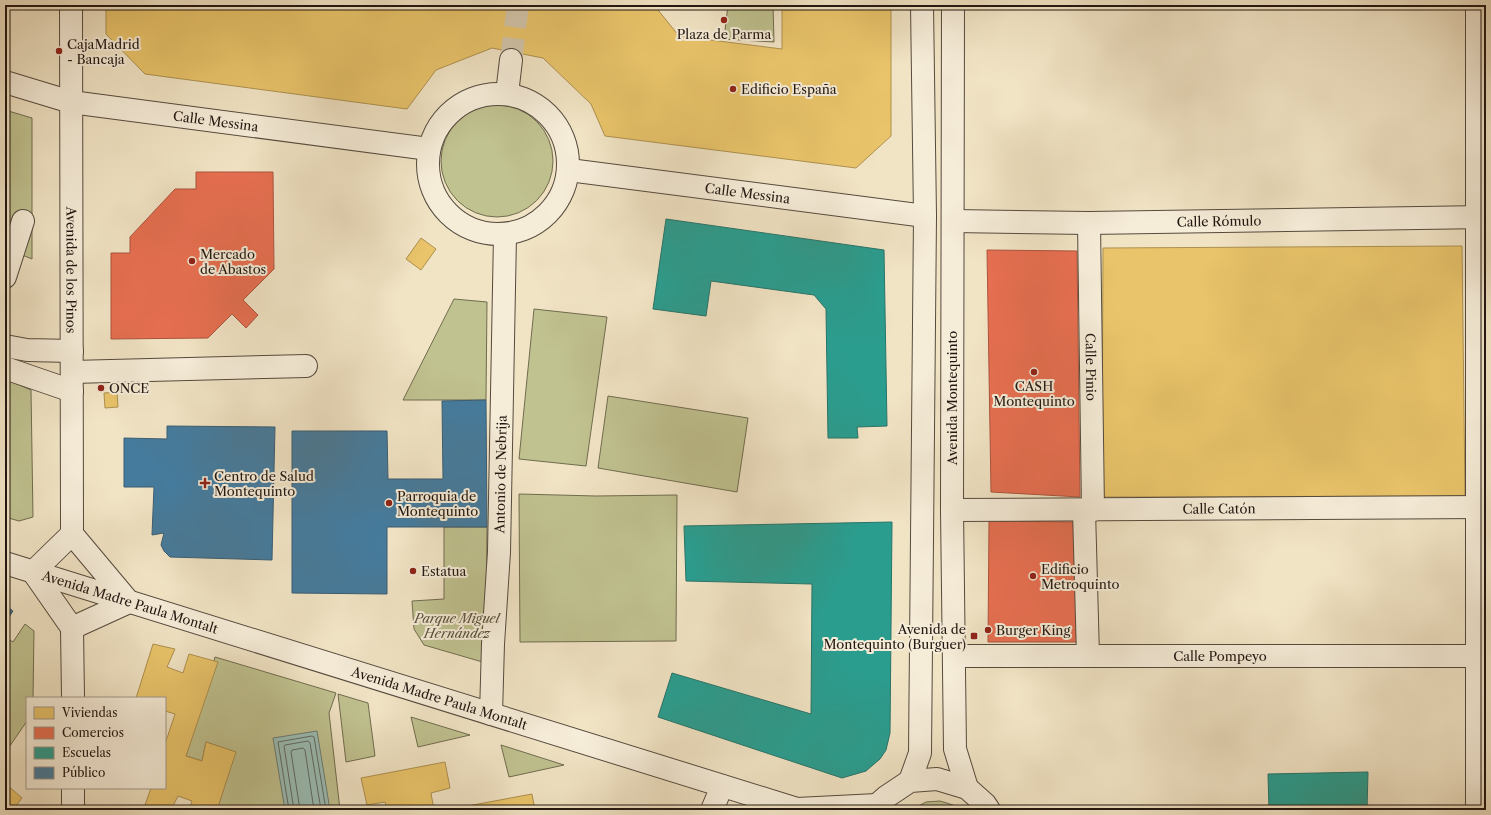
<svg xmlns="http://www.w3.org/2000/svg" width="1491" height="815" font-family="'Libre Caslon Text',serif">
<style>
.green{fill:#c0c290;stroke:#706c50}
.water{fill:#9bbeb6;stroke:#6a7b74}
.homes{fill:#e9c46a;stroke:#ad904f}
.shops{fill:#e76f51;stroke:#ac543e}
.schools{fill:#2a9d8f;stroke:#277469}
.public{fill:#457b9d;stroke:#3a5d73}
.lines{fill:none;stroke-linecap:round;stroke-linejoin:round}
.shore{stroke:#5e6a64;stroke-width:1}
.minor-tunnel{stroke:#d2c5aa;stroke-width:22;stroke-dasharray:22 11;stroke-linecap:butt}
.minor-casing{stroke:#554a3e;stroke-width:24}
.minor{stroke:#f6edd9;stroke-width:22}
.poi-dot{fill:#8f2418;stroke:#f6edd9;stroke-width:1.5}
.labels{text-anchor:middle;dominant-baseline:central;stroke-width:4;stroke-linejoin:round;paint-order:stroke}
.poi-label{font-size:13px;fill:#211611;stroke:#f6edd9;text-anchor:start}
.street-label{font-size:13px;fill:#211611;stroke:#f6edd9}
.park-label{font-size:13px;font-style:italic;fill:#59523d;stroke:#f6edd9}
</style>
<rect width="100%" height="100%" fill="#f1e4c5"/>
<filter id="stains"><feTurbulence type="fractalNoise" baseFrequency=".005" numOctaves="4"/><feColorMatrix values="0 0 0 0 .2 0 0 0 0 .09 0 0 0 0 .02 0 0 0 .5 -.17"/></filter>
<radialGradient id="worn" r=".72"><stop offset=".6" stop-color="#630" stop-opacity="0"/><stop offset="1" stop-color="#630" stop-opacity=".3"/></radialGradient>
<g class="green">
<path d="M728 5H773L774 42 724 39Z"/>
<circle cx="497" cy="161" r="56"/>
<path d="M5 110 32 118V259L5 248Z"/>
<path d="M454 299 487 302 486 400H403Z"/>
<path d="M534 309 607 317 586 466 519 459Z"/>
<path d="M5 379 31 390 33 517 19 521 5 517Z"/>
<path d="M608 396 748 418 737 492 598 468Z"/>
<path d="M519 494 596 496 677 495 676 641 520 642Z"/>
<path d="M444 527H487L486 663 424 645 414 629 412 601 444 599Z"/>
<path d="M25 624 34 631 33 698H27V721L5 753V637L13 642Z"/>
<path d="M215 657 336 693 329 713 340 810H217L235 752 206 742 202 761 186 756Z"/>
<path d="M338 694 368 703 375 756 346 762Z"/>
<path d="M411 717 470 735 418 747Z"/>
<path d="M501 745 564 765 509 777Z"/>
<path d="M940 801 953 805 961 810H911L926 802Z"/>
</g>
<path class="water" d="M317 731 330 810H285L273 738Z"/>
<g class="homes">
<path d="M106 5H654L679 36 782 49V5H891V136L856 168 605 136 591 104 543 58 492 48 436 70 407 109 145 74 106 34Z"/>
<path d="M421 238 436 249 421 270 406 259Z"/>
<path d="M1462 246 1465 496 1102 497 1103 248Z"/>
<path d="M117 392 118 407 105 408 104 393Z"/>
<path d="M153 644 175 649 167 667 183 673 189 654 218 662 186 756 202 761 206 742 236 752 217 810H189L192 801 178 796 171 810H163L145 805 151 788H165V744L175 714 165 711V698H136Z"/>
<path d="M445 762 450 788 431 793 434 810H387L385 802 367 805 361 778Z"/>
<path d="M5 783 22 798 13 810H5Z"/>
<path d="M532 794 535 810H446Z"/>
</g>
<g class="shops">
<path d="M196 172H273L274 269 243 300 258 315 246 328 232 314 208 338 111 339V253H130V237L175 189H196Z"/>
<path d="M987 250 1077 251 1080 497 991 492Z"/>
<circle cx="101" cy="388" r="4"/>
<path d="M989 521 1077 522 1079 642H988Z"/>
</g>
<g class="schools">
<path d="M666 219 884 250 887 426 857 427 858 438H828L826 309 814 295 711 281 706 316 653 309Z"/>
<path d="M892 522 890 733 886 750 880 759 866 771 842 778 658 717 672 673 811 714 812 584 686 581 684 526Z"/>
<path d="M1368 772 1367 810H1269L1268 774Z"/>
</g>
<g class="public">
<path d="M486 400 487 527H387V594L292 593V431H387L388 479H443L442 401Z"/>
<path d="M167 426 275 427 272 560 170 557 164 551 161 545 164 533 152 535 154 487H124V438L167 439Z"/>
<path d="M5 605 13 611 5 623Z"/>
</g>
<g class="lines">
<g class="shore">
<path d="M289 810 278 742 312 736 314 737 326 810"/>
<path d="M294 810 284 746 285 745 308 741 310 743 321 810"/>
<path d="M300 810 291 752 292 750 303 748 305 750 314 810"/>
</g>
<path class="minor-tunnel" d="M511 60 518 5"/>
<defs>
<g id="minor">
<path id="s1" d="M71 5 72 534"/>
<path d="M953 5 952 510 955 749 967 788"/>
<path id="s2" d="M5 82 71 102 429 149"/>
<circle cx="498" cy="164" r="70"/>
<path d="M507 94 511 60"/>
<path id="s3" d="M569 170 925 216"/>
<path id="s4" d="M953 221 1089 223 1486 217"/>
<path id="s5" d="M1089 223 1093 510"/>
<path d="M5 277 23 221"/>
<path d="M5 346 27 350 72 351"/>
<path d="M5 368 72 391"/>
<path d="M72 372 306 366"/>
<path id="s6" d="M952 510 1486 507"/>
<path d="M1084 510 1088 656"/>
<path d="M72 534 129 602"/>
<path id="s7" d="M5 563 797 809 877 805"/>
<path d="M33 572 72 628"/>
<path d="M33 572 72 534"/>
<path d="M72 628 73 698"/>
<path d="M72 628 129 602"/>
<path id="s8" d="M954 656H1486"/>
<path id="s9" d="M491 714 493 644 499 552 505 235"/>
<path d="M910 781 920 753 925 216 922 5"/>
<path d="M73 788V810"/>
<path d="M712 810 722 786"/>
<path d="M876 810 877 805 886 797 910 781 937 779 967 788 985 804 989 810"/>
<path d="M1477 810V5"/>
</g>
</defs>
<use href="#minor" class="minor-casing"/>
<use href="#minor" class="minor"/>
</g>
<g class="poi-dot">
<circle cx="724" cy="20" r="4"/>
<circle cx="59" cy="51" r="4"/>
<circle cx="733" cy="89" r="4"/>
<circle cx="192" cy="261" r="4"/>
<circle cx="1034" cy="372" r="4"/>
<circle cx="101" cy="388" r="4"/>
<path d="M203 477h4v4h4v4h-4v4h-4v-4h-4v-4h4z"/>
<circle cx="389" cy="503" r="4"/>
<circle cx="413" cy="571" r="4"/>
<circle cx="1033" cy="576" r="4"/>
<circle cx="988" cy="630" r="4"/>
<rect x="970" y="632" width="8" height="8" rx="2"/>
</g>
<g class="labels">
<g class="poi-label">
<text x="724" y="34" text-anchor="middle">Plaza de Parma</text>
<text x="67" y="44">CajaMadrid<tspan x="67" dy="15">- Bancaja</tspan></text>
<text x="741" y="89">Edificio España</text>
<text x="200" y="254">Mercado<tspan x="200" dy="15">de Abastos</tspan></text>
<text x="1034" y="386" text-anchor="middle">CASH<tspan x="1034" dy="15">Montequinto</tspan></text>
<text x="109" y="388">ONCE</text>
<text x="214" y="476">Centro de Salud<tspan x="214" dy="15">Montequinto</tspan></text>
<text x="397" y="496">Parroquia de<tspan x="397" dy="15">Montequinto</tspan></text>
<text x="1041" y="569">Edificio<tspan x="1041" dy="15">Metroquinto</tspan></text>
<text x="421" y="571">Estatua</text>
<text x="966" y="629" text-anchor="end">Avenida de<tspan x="966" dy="15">Montequinto (Burguer)</tspan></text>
<text x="996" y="630">Burger King</text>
</g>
<g class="street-label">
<text stroke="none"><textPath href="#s2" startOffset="215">Calle Messina</textPath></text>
<text stroke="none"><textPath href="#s3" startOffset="180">Calle Messina</textPath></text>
<text stroke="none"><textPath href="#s4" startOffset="266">Calle Rómulo</textPath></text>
<text stroke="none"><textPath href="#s1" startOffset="265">Avenida de los Pinos</textPath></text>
<text stroke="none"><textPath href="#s5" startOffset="144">Calle Pinio</textPath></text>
<text transform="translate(952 398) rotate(-90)">Avenida Montequinto</text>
<text stroke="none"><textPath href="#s9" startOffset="240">Antonio de Nebrija</textPath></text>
<text stroke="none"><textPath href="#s6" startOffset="267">Calle Catón</textPath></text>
<text stroke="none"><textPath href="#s7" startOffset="131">Avenida Madre Paula Montalt</textPath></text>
<text stroke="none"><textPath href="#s8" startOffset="266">Calle Pompeyo</textPath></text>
<text stroke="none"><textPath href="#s7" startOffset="455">Avenida Madre Paula Montalt</textPath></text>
</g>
<g class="park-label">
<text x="457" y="618">Parque Miguel<tspan x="457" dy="15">Hernández</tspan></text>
</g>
</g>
<rect width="1491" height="815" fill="none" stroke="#f1e4c5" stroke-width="20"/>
<rect x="6" y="6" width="1479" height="803" fill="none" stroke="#211611" stroke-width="2"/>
<rect x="10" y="10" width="1471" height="795" fill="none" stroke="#211611"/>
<rect x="26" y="697" width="140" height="92" fill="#f6edd9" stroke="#a19789"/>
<rect x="34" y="707" width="20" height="12" fill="#e9c46a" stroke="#a19789"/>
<text x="62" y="717" font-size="12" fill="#211611">Viviendas</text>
<rect x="34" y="727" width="20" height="12" fill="#e76f51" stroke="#a19789"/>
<text x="62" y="737" font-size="12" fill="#211611">Comercios</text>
<rect x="34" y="747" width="20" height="12" fill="#2a9d8f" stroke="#a19789"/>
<text x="62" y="757" font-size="12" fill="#211611">Escuelas</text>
<rect x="34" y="767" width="20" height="12" fill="#457b9d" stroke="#a19789"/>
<text x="62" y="777" font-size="12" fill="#211611">Público</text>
<rect width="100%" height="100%" filter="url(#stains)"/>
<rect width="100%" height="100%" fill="url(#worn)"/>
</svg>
